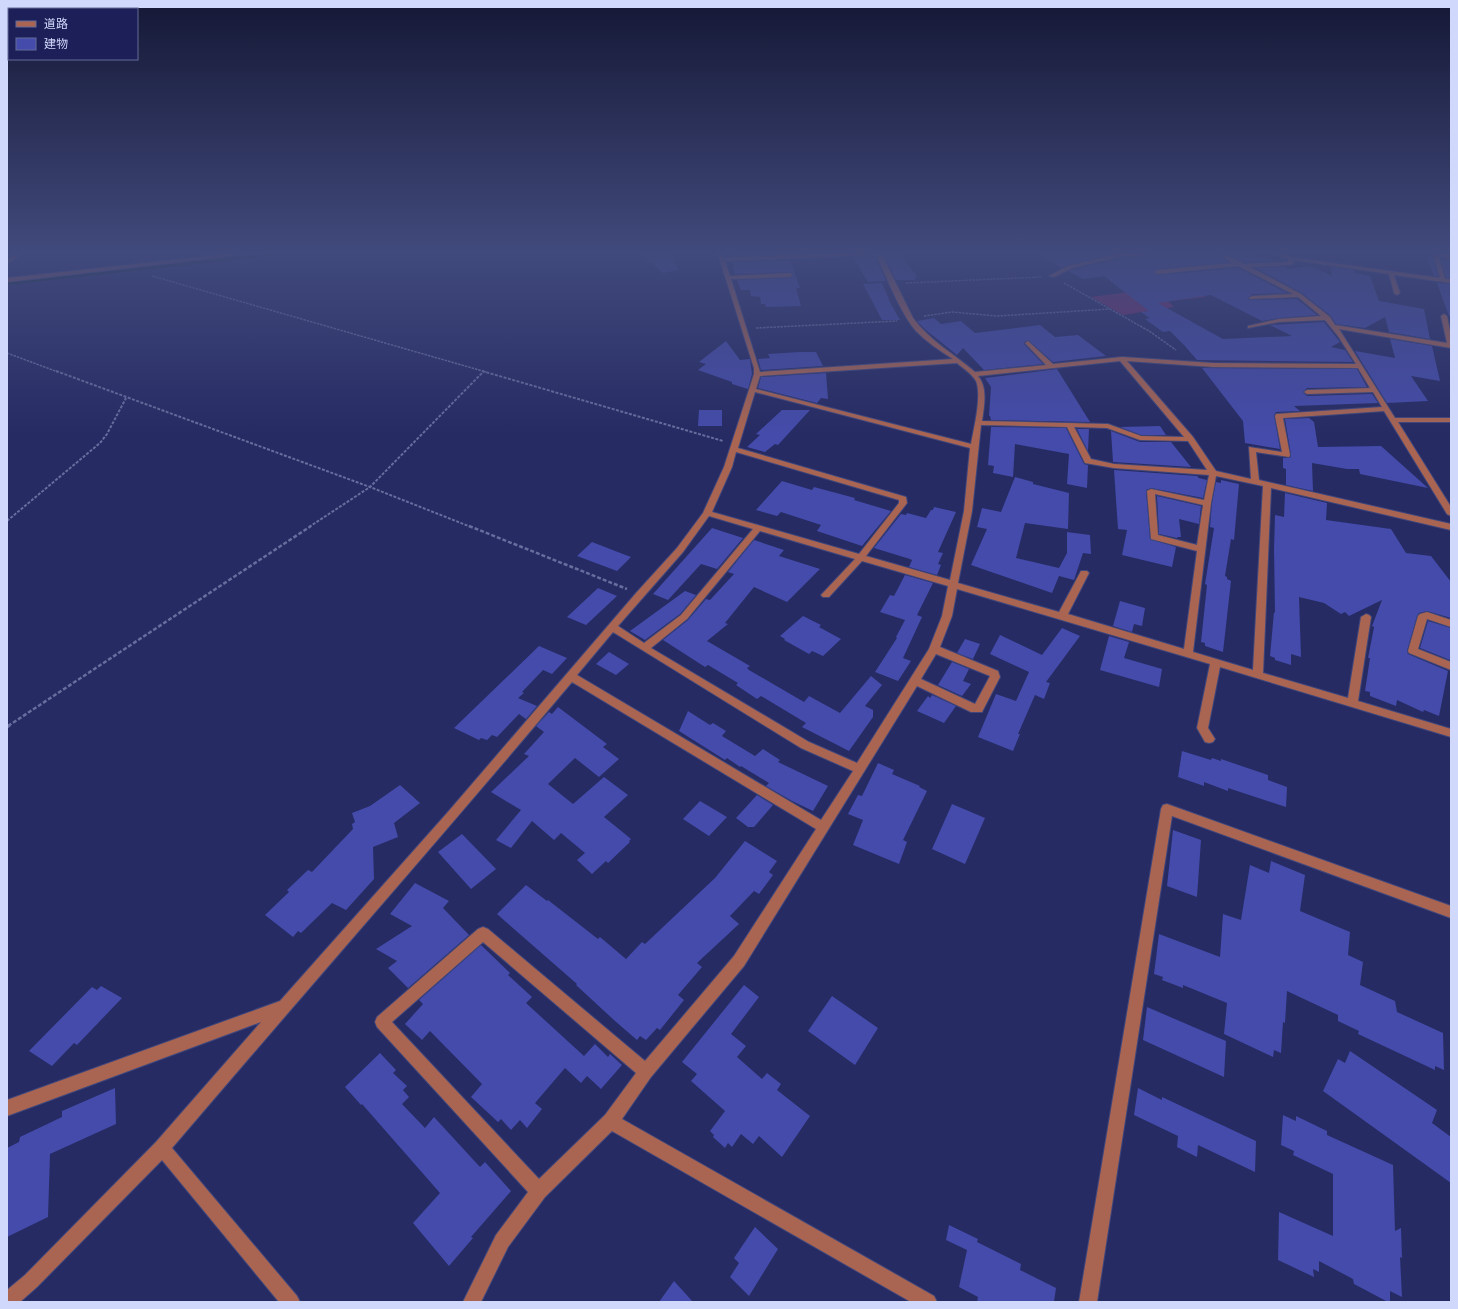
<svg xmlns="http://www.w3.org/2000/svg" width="1458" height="1309" font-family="Overpass,'Noto Sans JP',sans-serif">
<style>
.green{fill:#762e68}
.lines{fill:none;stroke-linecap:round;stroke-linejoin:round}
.stream{stroke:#002612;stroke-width:3.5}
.building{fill:#444baa}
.minor-casing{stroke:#41477b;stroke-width:2}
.path-far3{stroke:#676d9d;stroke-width:1.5;stroke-dasharray:2.5 1;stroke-linecap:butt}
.path-far2{stroke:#676d9d;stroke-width:2;stroke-dasharray:3 1.5;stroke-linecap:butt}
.path-far1{stroke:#676d9d;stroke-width:2.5;stroke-dasharray:4 2;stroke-linecap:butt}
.path{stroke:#676d9d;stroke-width:3;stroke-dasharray:5 2.5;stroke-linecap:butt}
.minor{fill:#aa6552;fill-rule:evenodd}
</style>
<rect width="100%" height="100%" fill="#262b63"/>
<path class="green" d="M1129 292 1200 293 1206 297 1168 301 1174 307 1123 315 1091 297Z"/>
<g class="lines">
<path class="stream" d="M7 283 300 251"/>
</g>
<g class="building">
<path d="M639 251H671L678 270 663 273Z"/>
<path d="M735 251H787L788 254 732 256 736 255Z"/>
<path d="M882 251H898L917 277H914L916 280H896Z"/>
<path d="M1031 251H1115L1114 253 1068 265 1062 268Z"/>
<path d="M1191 251 1212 253 1228 262 1157 269 1153 272 1157 275 1238 268 1287 293 1252 294 1248 298 1249 300 1297 299 1317 315 1279 318 1262 321 1211 295 1158 303 1223 339 1292 336 1270 325 1324 322 1340 342 1331 347 1345 350 1353 362 1197 360 1184 345 1170 331 1163 332 1145 319 1150 318 1141 312 1149 311 1104 276 1083 279 1068 271 1124 258H1130Z"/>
<path d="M1250 252 1259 257H1267L1274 261 1244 262 1225 253Z"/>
<path d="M853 257H875L886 281 868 282Z"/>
<path d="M1427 257H1432L1438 276H1434Z"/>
<path d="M1441 259 1451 260V278H1446Z"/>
<path d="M790 260 800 288H796L801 306 766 307 765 304H761L760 297 751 296 750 290H741L737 280 790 278 794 275 791 272 735 274 733 267H735L733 262Z"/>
<path d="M1311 266 1332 276 1331 267 1354 270 1355 273 1370 276 1379 301 1424 309 1430 339 1389 332 1385 317 1365 328 1336 324 1331 316 1302 293 1256 268 1284 267 1288 269Z"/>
<path d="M882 283 890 302 900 320H882L863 284Z"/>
<path d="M1437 283 1451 284V316H1449Z"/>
<path d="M934 318 941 324 961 321 975 333 1040 325 1055 337 1078 335 1106 356 1053 362 1028 340 1024 342V344L1043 364 984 370 963 348 957 355 926 330 917 321Z"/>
<path d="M1390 339 1432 346 1440 381 1411 376 1428 401 1387 403 1355 351 1395 358Z"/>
<path d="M726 341 740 360 750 359 752 374 748 389 732 384V382L698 370 706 364 699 362Z"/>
<path d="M800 352H816L823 366 761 370 758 359 770 358 768 354Z"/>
<path d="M1202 368 1357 369 1367 387 1307 388 1303 392 1307 396 1372 394 1378 403 1294 406 1300 411 1276 412 1274 415 1280 449 1245 443 1243 421Z"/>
<path d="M1057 369 1090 422 991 420 990 416H989L991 387 985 378Z"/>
<path d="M826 373 828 399 821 398 817 403 758 388 761 377Z"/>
<path d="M699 410H722V426H698Z"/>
<path d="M782 410H810L778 445 775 444 765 452 747 447 760 435 756 434Z"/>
<path d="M1309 418 1314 422 1318 447 1381 446 1428 488 1360 474 1359 469H1347L1312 463 1313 491 1286 485V469L1283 468V458H1290L1291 455 1285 419Z"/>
<path d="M1160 426 1166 435H1141L1120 427Z"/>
<path d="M991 427 1066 428 1084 464 1088 465 1087 488 1067 484 1069 454 1015 444 1013 477 993 473 994 466 988 465Z"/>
<path d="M1077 429H1089L1088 451Z"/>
<path d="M1111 431 1140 442H1171L1191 467 1113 462Z"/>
<path d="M1114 470 1197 476 1199 478 1207 480 1203 498 1151 488 1146 490 1150 539 1176 547 1172 567 1122 555 1127 530 1118 529Z"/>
<path d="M1015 477 1033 482V484L1069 493 1068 529 1025 523 1016 558 1059 568 1067 553V532L1090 535 1091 554 1083 553 1074 580 1059 576 1052 593 971 565 987 529 977 527 982 508 1001 512Z"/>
<path d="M1221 480 1239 484 1234 540 1231 539 1225 576 1227 577V579L1231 581 1223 652 1205 646V643L1201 642 1207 585 1205 584 1214 528 1210 527 1212 503 1216 482 1221 483Z"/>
<path d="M782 481 812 490 814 487 855 498 854 500 891 511 862 546 817 531 821 525 781 512 777 516 756 510Z"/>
<path d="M1285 493 1327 503 1326 520 1391 529 1406 553 1431 556 1451 582V618L1427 611 1419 613 1417 616 1407 651 1408 654 1448 671 1439 716 1424 710 1423 712 1397 700 1396 706 1370 696V692L1365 691 1370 658H1368L1374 627 1372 626 1382 600 1349 616 1345 612 1341 614 1324 603 1299 597 1301 657 1291 654V665L1275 660V658L1270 656 1274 612 1275 613 1274 549 1275 515 1284 517Z"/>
<path d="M1157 496 1201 506 1199 524 1179 519 1181 537H1178L1177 538 1159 534Z"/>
<path d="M934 507 956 512 938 552 943 553 938 564 941 565 937 575 909 567 912 560 910 559 874 548 901 514 906 515 907 513 926 518 931 510H933Z"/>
<path d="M712 528 743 538 717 569 701 564 668 600 653 594Z"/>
<path d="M754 540 784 550 779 556 820 569 787 602 754 587 725 623 728 624 707 641 750 666 747 668 749 670 804 702 809 696 840 713 871 676 882 685 865 706 873 710V717L849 751 802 727 806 723 761 696 757 699 736 685 738 683 708 665 705 667 663 640 688 620 706 599 710 600 734 574 728 572Z"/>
<path d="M592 542 623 554 631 557 617 571 577 556Z"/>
<path d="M905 575 933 583 917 615 922 617 903 658 911 661 898 681 875 672 897 638 896 637 905 620 880 612 890 595 894 596Z"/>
<path d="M598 588 617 596 586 625 567 617Z"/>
<path d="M685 591 696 595 680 614 653 634 645 640 630 631Z"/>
<path d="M1120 601 1145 608 1142 626 1134 624 1132 632 1113 626Z"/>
<path d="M803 616 821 625 819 627 841 639 823 656 812 651 809 654 784 640 785 639 780 636Z"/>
<path d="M1428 621 1451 628 1450 660 1420 648Z"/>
<path d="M1062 628 1080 636 1046 682 1050 683 1044 699 1035 695 1018 734H1020L1013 751 978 737 996 694 1016 701 1029 672 990 654 1000 635 1042 655Z"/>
<path d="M1109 636 1129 642 1124 658 1162 669 1159 687 1100 670Z"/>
<path d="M965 639 980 644 973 659 957 653Z"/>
<path d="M539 646 567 658 552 674 543 670 522 692 524 693 518 698 537 706 526 719 519 714 497 737 492 735 487 740 481 738 479 740 454 728Z"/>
<path d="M609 652 629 664 616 675 596 664Z"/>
<path d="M952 662 969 669 963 681 971 684 962 696 938 685Z"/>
<path d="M932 695 956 706 944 723 917 711 928 696 930 698Z"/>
<path d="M558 707 607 744 603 747 619 759 599 777 575 758 548 784 573 804 604 777 628 795 604 817 625 834 631 839 629 841 630 842 608 863 606 861 592 874 577 860 585 853 561 833 554 840 532 821 511 848 496 840 521 810 491 792 529 756 524 754 544 732 536 726 549 712 552 714Z"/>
<path d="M688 711 710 725 713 723 726 731 722 736 755 756 763 749 780 760 778 762 828 786 813 811 792 801 766 786 769 783 741 766 740 767 727 758 725 760 679 731Z"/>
<path d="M1182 751 1211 760 1212 758 1221 761V759L1268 775V780L1287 787 1286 807 1228 788V791L1204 782V786L1178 777Z"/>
<path d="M878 763 894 770 892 774 920 786 919 787 927 791 903 840 907 842 899 864 853 845 863 820 848 814 858 795 862 796Z"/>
<path d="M400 785 420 803 394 823 398 837 373 847 374 879 346 910 332 903 301 933 298 931 293 937 265 915 289 892 287 890 308 870 312 872 353 829 352 824 355 822 352 813 370 806Z"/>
<path d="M757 795 773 805 754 827H748L736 818Z"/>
<path d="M700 801 727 817 709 836 683 819Z"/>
<path d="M952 804 985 818 965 864 932 849Z"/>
<path d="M1173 830 1201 840 1197 897 1167 886Z"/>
<path d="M462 834 496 869 471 889 438 852Z"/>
<path d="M745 841 777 861 769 872 773 875 759 894 754 891 730 916 739 924 697 963 702 967 678 995 684 1000 660 1030 657 1028 646 1040 640 1036 637 1040 615 1021 576 985 577 984 497 914 526 885 547 901 548 900 598 939 600 937 626 959 642 942 645 944 715 878Z"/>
<path d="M1271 861 1305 875 1300 911 1350 932 1348 955 1363 962 1360 985 1395 1001 1397 1012 1443 1033 1444 1070 1435 1066V1070L1358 1034 1359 1031 1338 1021V1015L1287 991 1285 1023 1283 1022 1281 1053 1274 1050 1273 1057 1224 1034 1227 1003 1183 985V988L1162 980 1163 977 1154 974 1159 934 1220 957 1223 914 1241 920 1250 865 1269 873Z"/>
<path d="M415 883 449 901 443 908 469 935 408 988 388 968 397 961 376 949 412 926 390 914Z"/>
<path d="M481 945 510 973 508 975 532 997 526 1003 584 1056 595 1044 608 1057 610 1054 622 1065 601 1089 587 1076 581 1083 565 1068 535 1103 542 1109 527 1128 520 1120 511 1130 501 1119 498 1122 471 1097 482 1084 430 1031 422 1040 405 1024 423 1004 419 1000Z"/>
<path d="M744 985 759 997 731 1034 746 1046 737 1057 762 1079 767 1073 781 1084 777 1090 810 1116 782 1157 759 1136 753 1144 741 1134 732 1147 728 1143 725 1148 713 1137 714 1135 710 1131 725 1111 691 1081 697 1074 682 1062Z"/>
<path d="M101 986 122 998 77 1045 74 1043 52 1066 29 1051 92 987 97 990Z"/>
<path d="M832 996 878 1028 855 1065 808 1031Z"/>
<path d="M1147 1007 1226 1041 1224 1077 1143 1040Z"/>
<path d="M1350 1051 1437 1110 1432 1123 1451 1137V1183L1323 1091 1338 1059 1345 1063Z"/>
<path d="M380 1053 396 1070 393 1073 407 1086 403 1090 409 1097 402 1104 425 1128 434 1117 480 1167 485 1162 511 1191 471 1237 473 1238 449 1266 413 1223 440 1193 362 1104 361 1105 345 1087Z"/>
<path d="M115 1088 116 1124 50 1154 48 1217 7 1237V1148L19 1142 20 1137 62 1117V1111Z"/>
<path d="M1138 1088 1162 1100V1097L1256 1141 1255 1172 1198 1145 1197 1157 1177 1147 1178 1136 1134 1115Z"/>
<path d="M1283 1115 1296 1121V1116L1327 1131V1135L1393 1165 1395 1231 1401 1228 1402 1258 1400 1257 1402 1297 1390 1291V1302H1388L1354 1284 1353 1279 1319 1261V1272L1313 1269 1314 1277 1278 1260 1279 1212 1333 1236V1174L1293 1155 1294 1151 1281 1145Z"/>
<path d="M949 1225 978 1239 977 1242 1021 1264 1020 1270 1056 1288 1054 1302H977L978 1297 959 1287 967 1250 946 1240Z"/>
<path d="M755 1227 778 1249 749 1296 730 1277 739 1263 734 1258Z"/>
<path d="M674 1281 693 1302H659Z"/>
</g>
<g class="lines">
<defs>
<g id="minor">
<path d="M20 251H26L7 264V260Z"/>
<path d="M256 251H275L7 282V278Z"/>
<path d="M717 251H722L724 258 880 251 913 318C930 341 954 354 975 372L1046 365 1026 344 1025 343 1028 341 1053 364 1122 357 1213 363 1356 364 1338 336 1325 320 1279 322 1248 328V326L1279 319 1321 316 1298 297 1250 299 1249 298 1252 296 1293 294 1238 266 1157 274 1154 272 1157 270 1233 263 1212 251H1219L1244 264 1288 262V259L1281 257 1273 251H1279L1290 257 1440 278 1433 254 1436 252 1451 255V259L1439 256 1445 279H1451V283L1394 275 1400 293 1397 295 1394 293 1389 274 1293 260 1294 263 1291 265 1250 267 1301 294 1330 317 1335 325 1447 343 1441 316 1444 314 1447 316 1451 335V348L1339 329 1395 418H1451V422H1398L1451 507V516L1447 514 1384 411 1283 418 1290 455 1289 457 1256 452 1259 480 1451 524V530L1271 488 1263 673 1348 698 1361 617 1366 614 1369 615 1371 617 1358 701 1451 729V737L1220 667 1208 728 1215 739 1213 742 1209 743 1205 742 1197 728 1210 664 957 589 952 616 940 647 998 671 1000 677 982 712H971L917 686 744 966 651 1077 622 1119 934 1296 937 1302H911L612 1131 545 1197 508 1247 481 1302H463L496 1235 528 1192 377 1027 375 1022 377 1017 478 929 483 927 488 929 645 1061 734 956 816 829 572 682C440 839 305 992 172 1148L297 1296 300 1302H279L162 1160 37 1287 20 1302H7V1290L25 1275 156 1142 261 1022 7 1116V1100L280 1001 448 812 637 592 677 548 703 513 724 467 754 374V368ZM876 255C887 278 900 312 916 331 927 342 940 351 953 359L760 372 731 279 790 277 793 275 790 273 730 276 725 261ZM1120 361 1184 437 1141 436 1108 424 982 421C984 406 988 388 978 376ZM1127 361 1213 367 1358 368 1370 388 1307 390 1304 392 1307 394 1373 392 1382 407 1276 414 1275 416 1282 452 1249 447 1251 479 1216 471 1193 437ZM957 363C963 368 972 374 976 381 982 396 974 427 971 444L756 389 760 376ZM755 392 970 448 964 511 950 580 866 556 907 503 906 497 738 448ZM981 425 1067 427 1085 463 1114 468 1209 475 1204 500 1151 489 1147 491 1151 539 1197 551 1184 649 1068 614 1089 573 1087 571H1081L1059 612 958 583 972 511ZM1074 427 1107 428 1140 440 1188 441 1207 470 1114 464 1091 459ZM736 452 899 500V503L859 554 712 512 732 467ZM1216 476 1263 486 1253 670 1193 652 1211 503ZM1155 494 1203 505 1197 545 1158 535ZM709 516 753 529 681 615 644 643 618 626 683 552ZM760 531 855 559 823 593 821 595 823 597H829L862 561 948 586 942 616 929 649 857 763 809 742 651 648 687 619ZM613 632 801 748 853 771 821 820 577 675ZM936 654 990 676 975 704 921 679ZM483 942 636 1073 605 1115 539 1179 392 1022Z"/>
<path d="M1118 251 1130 253 1190 251 1130 257 1124 256 1072 268 1054 277 1049 276 1068 266 1117 254 1115 253Z"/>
<path d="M1427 612 1451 620V627L1427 619 1418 649 1451 662V670L1409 653 1408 651 1418 616 1420 614Z"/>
<path d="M1167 804 1451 906V918L1172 816 1097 1302H1079L1161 809 1163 805Z"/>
</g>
</defs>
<use href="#minor" class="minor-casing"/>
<g class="path-far3">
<path d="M152 276 486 372"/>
<path d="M906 283 1041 277"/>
<path d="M1064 283 1149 331 1176 350"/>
<path d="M924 316 952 312 997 316 1110 309"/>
<path d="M756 328 897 321"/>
<path d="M7 353 58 372"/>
<path d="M483 372 484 371"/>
</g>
<g class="path-far2">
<path d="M56 371 370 487 471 527"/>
<path d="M482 371 723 441"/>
<path d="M7 521 100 443 107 434 126 398"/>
<path d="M309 527 370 487 484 371"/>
</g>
<g class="path-far1">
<path d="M469 526 627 589"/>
<path d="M8 726 311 526"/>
</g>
<path class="path" d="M7 727 10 725"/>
<use href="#minor" class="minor"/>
</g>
<linearGradient id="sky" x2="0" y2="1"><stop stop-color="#151836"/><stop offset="0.58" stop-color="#414a7c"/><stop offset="1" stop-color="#414a7c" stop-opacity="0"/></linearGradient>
<rect width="1458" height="435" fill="url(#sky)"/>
<rect width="1458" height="1309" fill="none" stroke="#d0d8fb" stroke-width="16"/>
<rect x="8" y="8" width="130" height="52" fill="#1d2058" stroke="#656a99"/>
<rect x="16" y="21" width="20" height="6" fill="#aa6552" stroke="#656a99"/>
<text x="44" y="28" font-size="12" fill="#d0d8fb">道路</text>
<rect x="16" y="38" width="20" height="12" fill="#444baa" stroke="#656a99"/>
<text x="44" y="48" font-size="12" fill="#d0d8fb">建物</text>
</svg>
